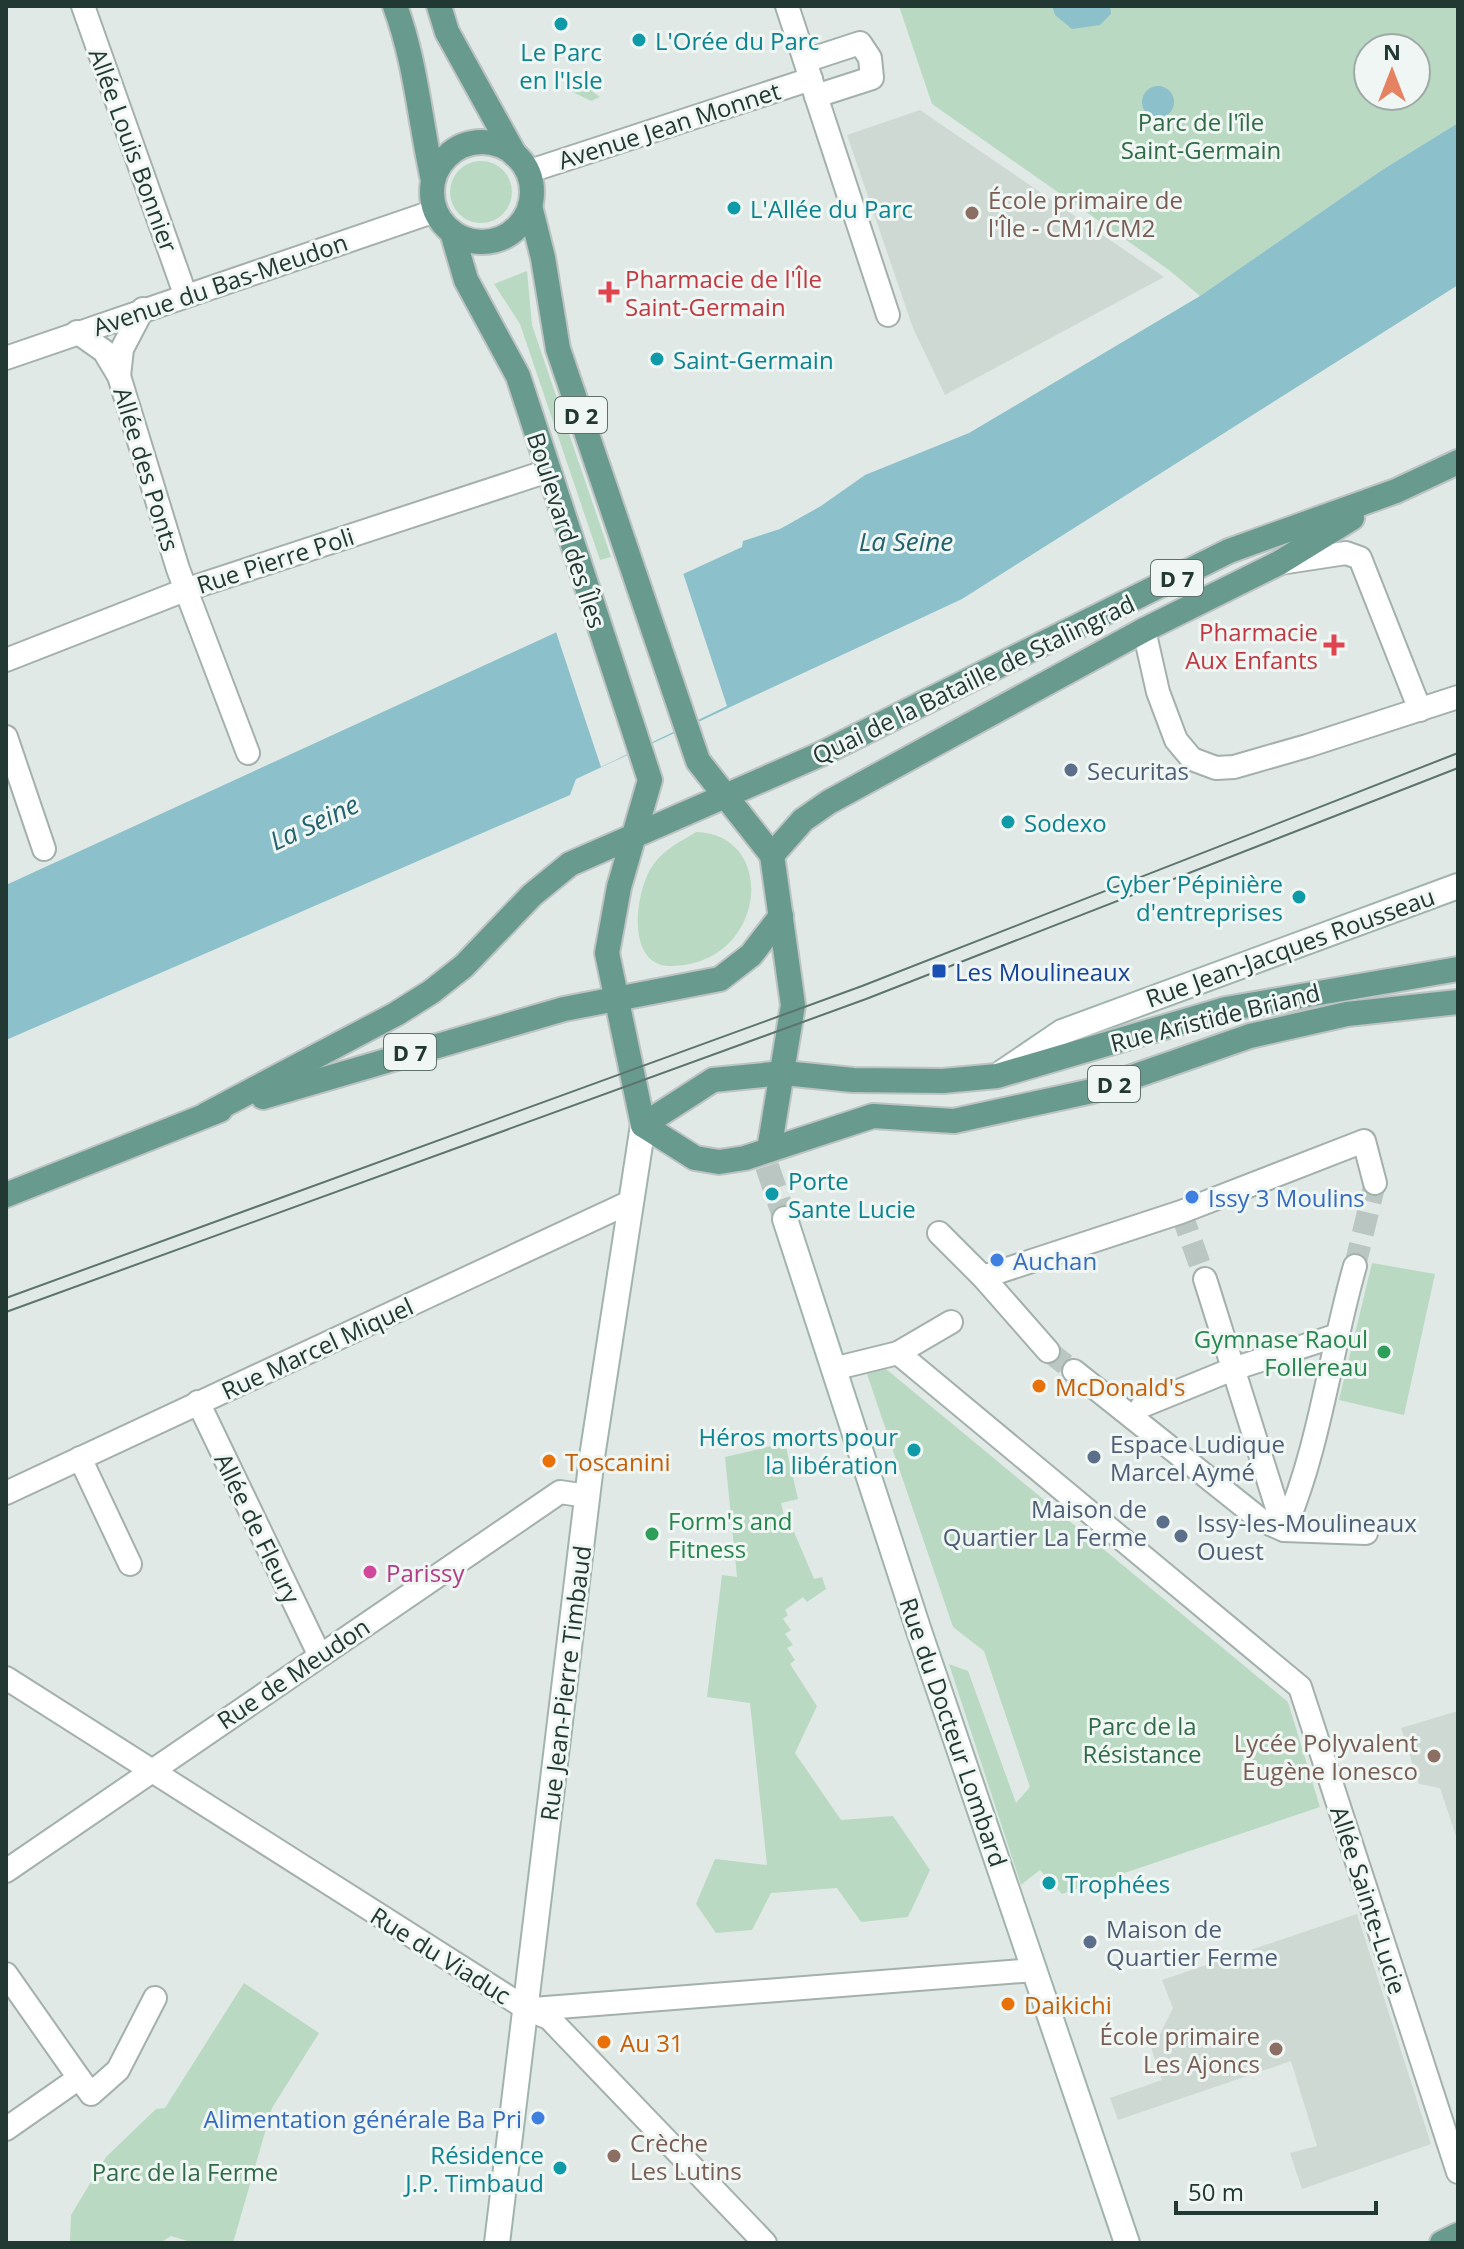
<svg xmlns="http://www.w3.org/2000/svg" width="1464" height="2249" font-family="'Open Sans',sans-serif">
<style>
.built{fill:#ced9d4}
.green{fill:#bad9c3;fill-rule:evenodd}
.water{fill:#8cc0ca}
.pier{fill:#e0e9e5}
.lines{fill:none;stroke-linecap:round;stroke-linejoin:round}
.street-tunnel{stroke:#bac6c1;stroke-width:22;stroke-dasharray:22 11;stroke-linecap:butt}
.secondary-tunnel{stroke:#bac6c1;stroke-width:24;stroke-dasharray:24 12;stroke-linecap:butt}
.street-casing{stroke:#a3b0ac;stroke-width:26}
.secondary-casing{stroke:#a0b4ad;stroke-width:28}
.primary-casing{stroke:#bdc3c2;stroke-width:28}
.street{stroke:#fff;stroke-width:22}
.secondary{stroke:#fff;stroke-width:24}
.primary{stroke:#689b8e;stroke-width:24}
.tram{stroke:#5c746d;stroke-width:2}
.culture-dot{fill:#0f9aa8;stroke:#f0f6f3;stroke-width:3}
.education-dot{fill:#8d6e63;stroke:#f0f6f3;stroke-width:3}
.health-dot{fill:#e0444e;stroke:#f0f6f3;stroke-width:3}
.service-dot{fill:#5c6f8a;stroke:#f0f6f3;stroke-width:3}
.transit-dot{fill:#1a4fb4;stroke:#f0f6f3;stroke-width:3}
.shop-dot{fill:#3f7fe0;stroke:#f0f6f3;stroke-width:3}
.leisure-dot{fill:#2e9e5b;stroke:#f0f6f3;stroke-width:3}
.food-dot{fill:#e8710a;stroke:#f0f6f3;stroke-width:3}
.hotel-dot{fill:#d1479c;stroke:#f0f6f3;stroke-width:3}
.labels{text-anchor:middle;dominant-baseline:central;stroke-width:6;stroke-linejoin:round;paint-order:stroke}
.shield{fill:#f0f6f3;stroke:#60716c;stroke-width:2}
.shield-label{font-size:22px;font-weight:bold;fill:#223832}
.culture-label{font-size:24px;fill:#0d838f;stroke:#f0f6f3;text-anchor:start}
.park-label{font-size:24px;fill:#306b47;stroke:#f0f6f3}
.street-label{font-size:24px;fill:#223832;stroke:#f0f6f3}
.education-label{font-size:24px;fill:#785e54;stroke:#f0f6f3;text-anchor:start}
.health-label{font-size:24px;fill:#be3a42;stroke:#f0f6f3;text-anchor:start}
.service-label{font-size:24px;fill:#4e5e75;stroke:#f0f6f3;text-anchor:start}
.transit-label{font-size:24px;fill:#164399;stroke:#f0f6f3;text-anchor:start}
.shop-label{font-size:24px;fill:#366cbe;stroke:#f0f6f3;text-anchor:start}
.leisure-label{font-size:24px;fill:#27864d;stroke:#f0f6f3;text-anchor:end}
.food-label{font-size:24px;fill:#c56008;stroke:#f0f6f3;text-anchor:start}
.hotel-label{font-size:24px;fill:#b23c85;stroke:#f0f6f3;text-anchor:start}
.water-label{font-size:26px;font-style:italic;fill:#22616e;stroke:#f0f6f3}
</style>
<rect width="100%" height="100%" fill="#e0e9e5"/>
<g class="built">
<path d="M920 110 1164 277 945 395 913 328 847 135Z"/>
<path d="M1458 1711V1842L1440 1788 1419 1784 1401 1728Z"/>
<path d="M1357 1914 1431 2144 1302 2189 1290 2153 1317 2146 1291 2061 1118 2120 1110 2098 1162 2080 1148 2038 1160 2034 1173 2008 1162 1980Z"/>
</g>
<g class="green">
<path d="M899 6H1458V123L1382 170 1200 296 1169 270 932 104ZM1368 48H1416V96H1368Z"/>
<path d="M576 74 590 81 594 93 600 97 591 101 565 88Z"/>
<circle cx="481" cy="192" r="31"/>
<path d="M527 271 532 325 611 557 600 560 520 324 494 284Z"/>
<path d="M696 832C779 834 767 966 670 966 625 966 635 890 653 865 664 849 680 842 696 832Z"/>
<path d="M1372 1263 1435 1274 1404 1415 1339 1400Z"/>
<path d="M886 1369 1288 1702 1320 1807 1062 1894 1040 1870 1021 1885 949 1664 968 1671 1016 1803 1030 1787 984 1651 953 1627 867 1374Z"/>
<path d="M785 1443 798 1499 781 1503 788 1533 794 1532 814 1579 822 1577 826 1589 807 1602 803 1597 785 1610 788 1615 783 1619 791 1630 785 1634 793 1645 787 1648 795 1660 790 1664 817 1706 795 1753 841 1820 893 1816 930 1870 908 1917 861 1922 837 1888 771 1893 752 1930 716 1933 696 1904 715 1859 767 1865 750 1703 707 1697 722 1575 737 1577 725 1457Z"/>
<path d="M244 1983 319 2033 272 2108 233 2243H194L171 2236 160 2243H70L71 2215 106 2157 156 2109 165 2108Z"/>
</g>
<g class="water">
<path d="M1052 6H1110L1111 14 1100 25 1072 29 1055 15Z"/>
<circle cx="1158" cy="102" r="16"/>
<path d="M1458 123V285L962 599 576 779 570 795 6 1040V885L742 547 743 541 780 529 821 506 865 475 969 433 1200 296 1382 170Z"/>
</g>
<path class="pier" d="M683 573 727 706 601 767 556 632Z"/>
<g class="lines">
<g class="street-tunnel">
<path d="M1181 1212 1205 1279"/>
<path d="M1355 1266 1375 1183"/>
<path d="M1048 1351 1074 1371"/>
</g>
<path class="secondary-tunnel" d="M767 1166 785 1219"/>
<defs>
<g id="street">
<path d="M83 6 185 294"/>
<path d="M787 6C797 36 807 66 816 96L872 78 870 58 860 43 805 61"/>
<path d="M816 96 888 315"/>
<path d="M527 172 811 79"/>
<path d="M77 332 104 351 119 376 178 569 248 753"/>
<path d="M6 358 435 211"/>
<path d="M119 376 122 349 143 309"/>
<path d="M1280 563 1346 553 1360 558 1420 710"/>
<path d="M1144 630 1158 692 1176 740 1192 759 1216 768 1234 767 1307 746 1458 697"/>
<path d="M6 660 185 590 548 471"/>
<path d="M6 737 44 849"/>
<path d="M939 1233 983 1277"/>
<path d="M1205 1279 1284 1530 1366 1533"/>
<path d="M1048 1351 983 1277 1181 1212 1364 1141 1375 1183"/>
<path d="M898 1353 951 1322"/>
<path d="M833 1369 898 1353 1300 1687 1458 2172"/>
<path d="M1074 1371 1261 1520 1284 1530C1320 1447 1330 1353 1355 1266"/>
<path d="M198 1402 319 1654"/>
<path d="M1142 1406 1233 1369 1335 1336"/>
<path d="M80 1458 130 1564"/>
<path d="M6 1493 628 1203"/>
<path d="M6 1678 527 2009 549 2018 765 2243"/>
<path d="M6 1871 560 1492 587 1496"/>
<path d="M6 1974 79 2078 6 2129"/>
<path d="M533 2009 1035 1970"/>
<path d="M79 2078 91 2094 118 2070 155 1998"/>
</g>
<g id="secondary">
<path d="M1003 1072 1062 1032 1458 886"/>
<path d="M785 1219 919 1631 1127 2243"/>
<path d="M497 2243 592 1457 643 1125"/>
</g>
<g id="primary">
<path d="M395 6C416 62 420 122 433 180"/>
<path d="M439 6 447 32 515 155"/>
<circle cx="482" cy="192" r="50"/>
<path d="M530 206 543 258 558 349 698 761 772 855 793 1005 769 1150"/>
<path d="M452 232 466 280 518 376 650 780 619 887 607 953 643 1125 695 1158 719 1162 745 1158 873 1116 954 1121 1092 1091 1250 1036 1347 1014 1458 1002"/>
<path d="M772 855 803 820 829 802 1144 630 1279 563 1352 518"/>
<path d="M263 1097 564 1009 720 979 751 955 781 916"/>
<path d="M207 1114 396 1014 431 992 464 966 532 895 570 864 821 754 1229 551 1396 491 1458 462"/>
<path d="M643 1125 713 1080 784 1073 853 1080 943 1081 997 1076 1226 1009 1458 969"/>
<path d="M6 1195 220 1110"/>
<path d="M1442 2243 1458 2235"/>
</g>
</defs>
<use href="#street" class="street-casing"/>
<use href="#secondary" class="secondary-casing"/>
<use href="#primary" class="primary-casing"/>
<use href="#street" class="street"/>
<use href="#secondary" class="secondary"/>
<use href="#primary" class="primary"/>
<g class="tram">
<path d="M6 1298 862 986 1458 753"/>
<path d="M6 1312 866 999 1458 768"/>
</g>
</g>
<g class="culture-dot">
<circle cx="561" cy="24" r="8"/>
<circle cx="639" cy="40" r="8"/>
<circle cx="734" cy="208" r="8"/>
<circle cx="657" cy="359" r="8"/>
<circle cx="1008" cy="822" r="8"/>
<circle cx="1299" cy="897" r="8"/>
<circle cx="772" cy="1194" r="8"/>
<circle cx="914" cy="1450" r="8"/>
<circle cx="1049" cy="1883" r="8"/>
<circle cx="560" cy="2168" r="8"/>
</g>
<g class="education-dot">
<circle cx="972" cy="213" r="8"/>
<circle cx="1434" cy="1756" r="8"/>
<circle cx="1276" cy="2049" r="8"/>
<circle cx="614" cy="2156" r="8"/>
</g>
<g class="health-dot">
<path d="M605 280h8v8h8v8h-8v8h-8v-8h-8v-8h8z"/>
<path d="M1330 633h8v8h8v8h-8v8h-8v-8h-8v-8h8z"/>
</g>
<g class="service-dot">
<circle cx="1071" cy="770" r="8"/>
<circle cx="1094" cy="1457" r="8"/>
<circle cx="1163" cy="1522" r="8"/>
<circle cx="1181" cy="1536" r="8"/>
<circle cx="1090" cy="1942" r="8"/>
</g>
<rect class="transit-dot" x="931" y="963" width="16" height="16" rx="4"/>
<g class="shop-dot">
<circle cx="1192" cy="1197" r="8"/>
<circle cx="997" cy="1260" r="8"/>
<circle cx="538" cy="2118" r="8"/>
</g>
<g class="leisure-dot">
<circle cx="1384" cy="1352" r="8"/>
<circle cx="652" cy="1534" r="8"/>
</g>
<g class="food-dot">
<circle cx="1039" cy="1386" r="8"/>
<circle cx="549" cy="1461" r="8"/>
<circle cx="1008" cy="2004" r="8"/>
<circle cx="604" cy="2042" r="8"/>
</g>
<circle class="hotel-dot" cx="370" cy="1572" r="8"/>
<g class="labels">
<g class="shield">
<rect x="555" y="397" width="52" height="36" rx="6"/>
<rect x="1151" y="560" width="52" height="36" rx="6"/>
<rect x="384" y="1034" width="52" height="36" rx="6"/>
<rect x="1088" y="1066" width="52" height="36" rx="6"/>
</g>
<g class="shield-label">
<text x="581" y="415">D 2</text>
<text x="1177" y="578">D 7</text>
<text x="410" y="1052">D 7</text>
<text x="1114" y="1084">D 2</text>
</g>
<g class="culture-label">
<text x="655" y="40">L'Orée du Parc</text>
<text x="561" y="51" text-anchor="middle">Le Parc<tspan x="561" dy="28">en l'Isle</tspan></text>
<text x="750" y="208">L'Allée du Parc</text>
<text x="673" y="359">Saint-Germain</text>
<text x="1024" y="822">Sodexo</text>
<text x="1283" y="883" text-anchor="end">Cyber Pépinière<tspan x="1283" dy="28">d'entreprises</tspan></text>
<text x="788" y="1180">Porte<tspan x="788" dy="28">Sante Lucie</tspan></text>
<text x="898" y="1436" text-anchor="end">Héros morts pour<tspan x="898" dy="28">la libération</tspan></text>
<text x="1065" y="1883">Trophées</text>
<text x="544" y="2154" text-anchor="end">Résidence<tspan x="544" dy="28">J.P. Timbaud</tspan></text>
</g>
<g class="park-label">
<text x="1201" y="121">Parc de l'île<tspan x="1201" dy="28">Saint-Germain</tspan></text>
<text x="1142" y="1725">Parc de la<tspan x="1142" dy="28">Résistance</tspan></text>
<text x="185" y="2171">Parc de la Ferme</text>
</g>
<g class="street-label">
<text transform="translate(669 125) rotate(-18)">Avenue Jean Monnet</text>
<text transform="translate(134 150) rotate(70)">Allée Louis Bonnier</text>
<text transform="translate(220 284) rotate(-19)">Avenue du Bas-Meudon</text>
<text transform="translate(147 469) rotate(73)">Allée des Ponts</text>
<text transform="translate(567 530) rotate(72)">Boulevard des Îles</text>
<text transform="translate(275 560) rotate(-18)">Rue Pierre Poli</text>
<text transform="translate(973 679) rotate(-26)">Quai de la Bataille de Stalingrad</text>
<text transform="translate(1290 947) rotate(-20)">Rue Jean-Jacques Rousseau</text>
<text transform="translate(1215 1017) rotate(-14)">Rue Aristide Briand</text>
<text transform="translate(317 1348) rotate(-25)">Rue Marcel Miquel</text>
<text transform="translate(258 1528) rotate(64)">Allée de Fleury</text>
<text transform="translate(293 1673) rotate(-34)">Rue de Meudon</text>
<text transform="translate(565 1683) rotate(-83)">Rue Jean-Pierre Timbaud</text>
<text transform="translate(954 1732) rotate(71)">Rue du Docteur Lombard</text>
<text transform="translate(1369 1900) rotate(72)">Allée Sainte-Lucie</text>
<text transform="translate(441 1955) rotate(32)">Rue du Viaduc</text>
</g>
<g class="education-label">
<text x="988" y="199">École primaire de<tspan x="988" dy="28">l'Île - CM1/CM2</tspan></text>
<text x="1418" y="1742" text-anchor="end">Lycée Polyvalent<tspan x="1418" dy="28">Eugène Ionesco</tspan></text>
<text x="1260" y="2035" text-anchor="end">École primaire<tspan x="1260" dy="28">Les Ajoncs</tspan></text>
<text x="630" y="2142">Crèche<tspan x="630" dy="28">Les Lutins</tspan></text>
</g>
<g class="health-label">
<text x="625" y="278">Pharmacie de l'Île<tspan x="625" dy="28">Saint-Germain</tspan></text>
<text x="1318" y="631" text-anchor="end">Pharmacie<tspan x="1318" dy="28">Aux Enfants</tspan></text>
</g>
<g class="service-label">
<text x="1087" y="770">Securitas</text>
<text x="1110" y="1443">Espace Ludique<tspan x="1110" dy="28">Marcel Aymé</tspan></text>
<text x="1147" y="1508" text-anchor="end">Maison de<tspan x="1147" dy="28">Quartier La Ferme</tspan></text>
<text x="1197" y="1522">Issy-les-Moulineaux<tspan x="1197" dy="28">Ouest</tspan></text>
<text x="1106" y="1928">Maison de<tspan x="1106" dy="28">Quartier Ferme</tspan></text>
</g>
<g class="transit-label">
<text x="955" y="971">Les Moulineaux</text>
</g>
<g class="shop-label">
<text x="1208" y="1197">Issy 3 Moulins</text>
<text x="1013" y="1260">Auchan</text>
<text x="522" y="2118" text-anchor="end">Alimentation générale Ba Pri</text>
</g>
<g class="leisure-label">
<text x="1368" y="1338">Gymnase Raoul<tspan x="1368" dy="28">Follereau</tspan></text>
<text x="668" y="1520" text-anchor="start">Form's and<tspan x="668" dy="28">Fitness</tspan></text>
</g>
<g class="food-label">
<text x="1055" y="1386">McDonald's</text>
<text x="565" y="1461">Toscanini</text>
<text x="1024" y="2004">Daikichi</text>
<text x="620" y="2042">Au 31</text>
</g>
<g class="hotel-label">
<text x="386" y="1572">Parissy</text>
</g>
<g class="water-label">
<text x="906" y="541">La Seine</text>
<text transform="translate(314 822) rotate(-25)">La Seine</text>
</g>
</g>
<rect width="1464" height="2249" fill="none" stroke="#223832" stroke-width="16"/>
<g transform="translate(1392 72)"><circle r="38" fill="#f0f6f3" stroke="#9eaaa6" stroke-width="2"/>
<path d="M0-6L14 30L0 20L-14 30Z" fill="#e58262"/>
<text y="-12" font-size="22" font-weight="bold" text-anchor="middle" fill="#223832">N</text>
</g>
<path d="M1176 2201v12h200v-12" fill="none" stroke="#223832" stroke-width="4"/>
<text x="1188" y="2201" font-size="24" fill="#223832" stroke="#f0f6f3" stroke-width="6" paint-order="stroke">50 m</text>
</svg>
